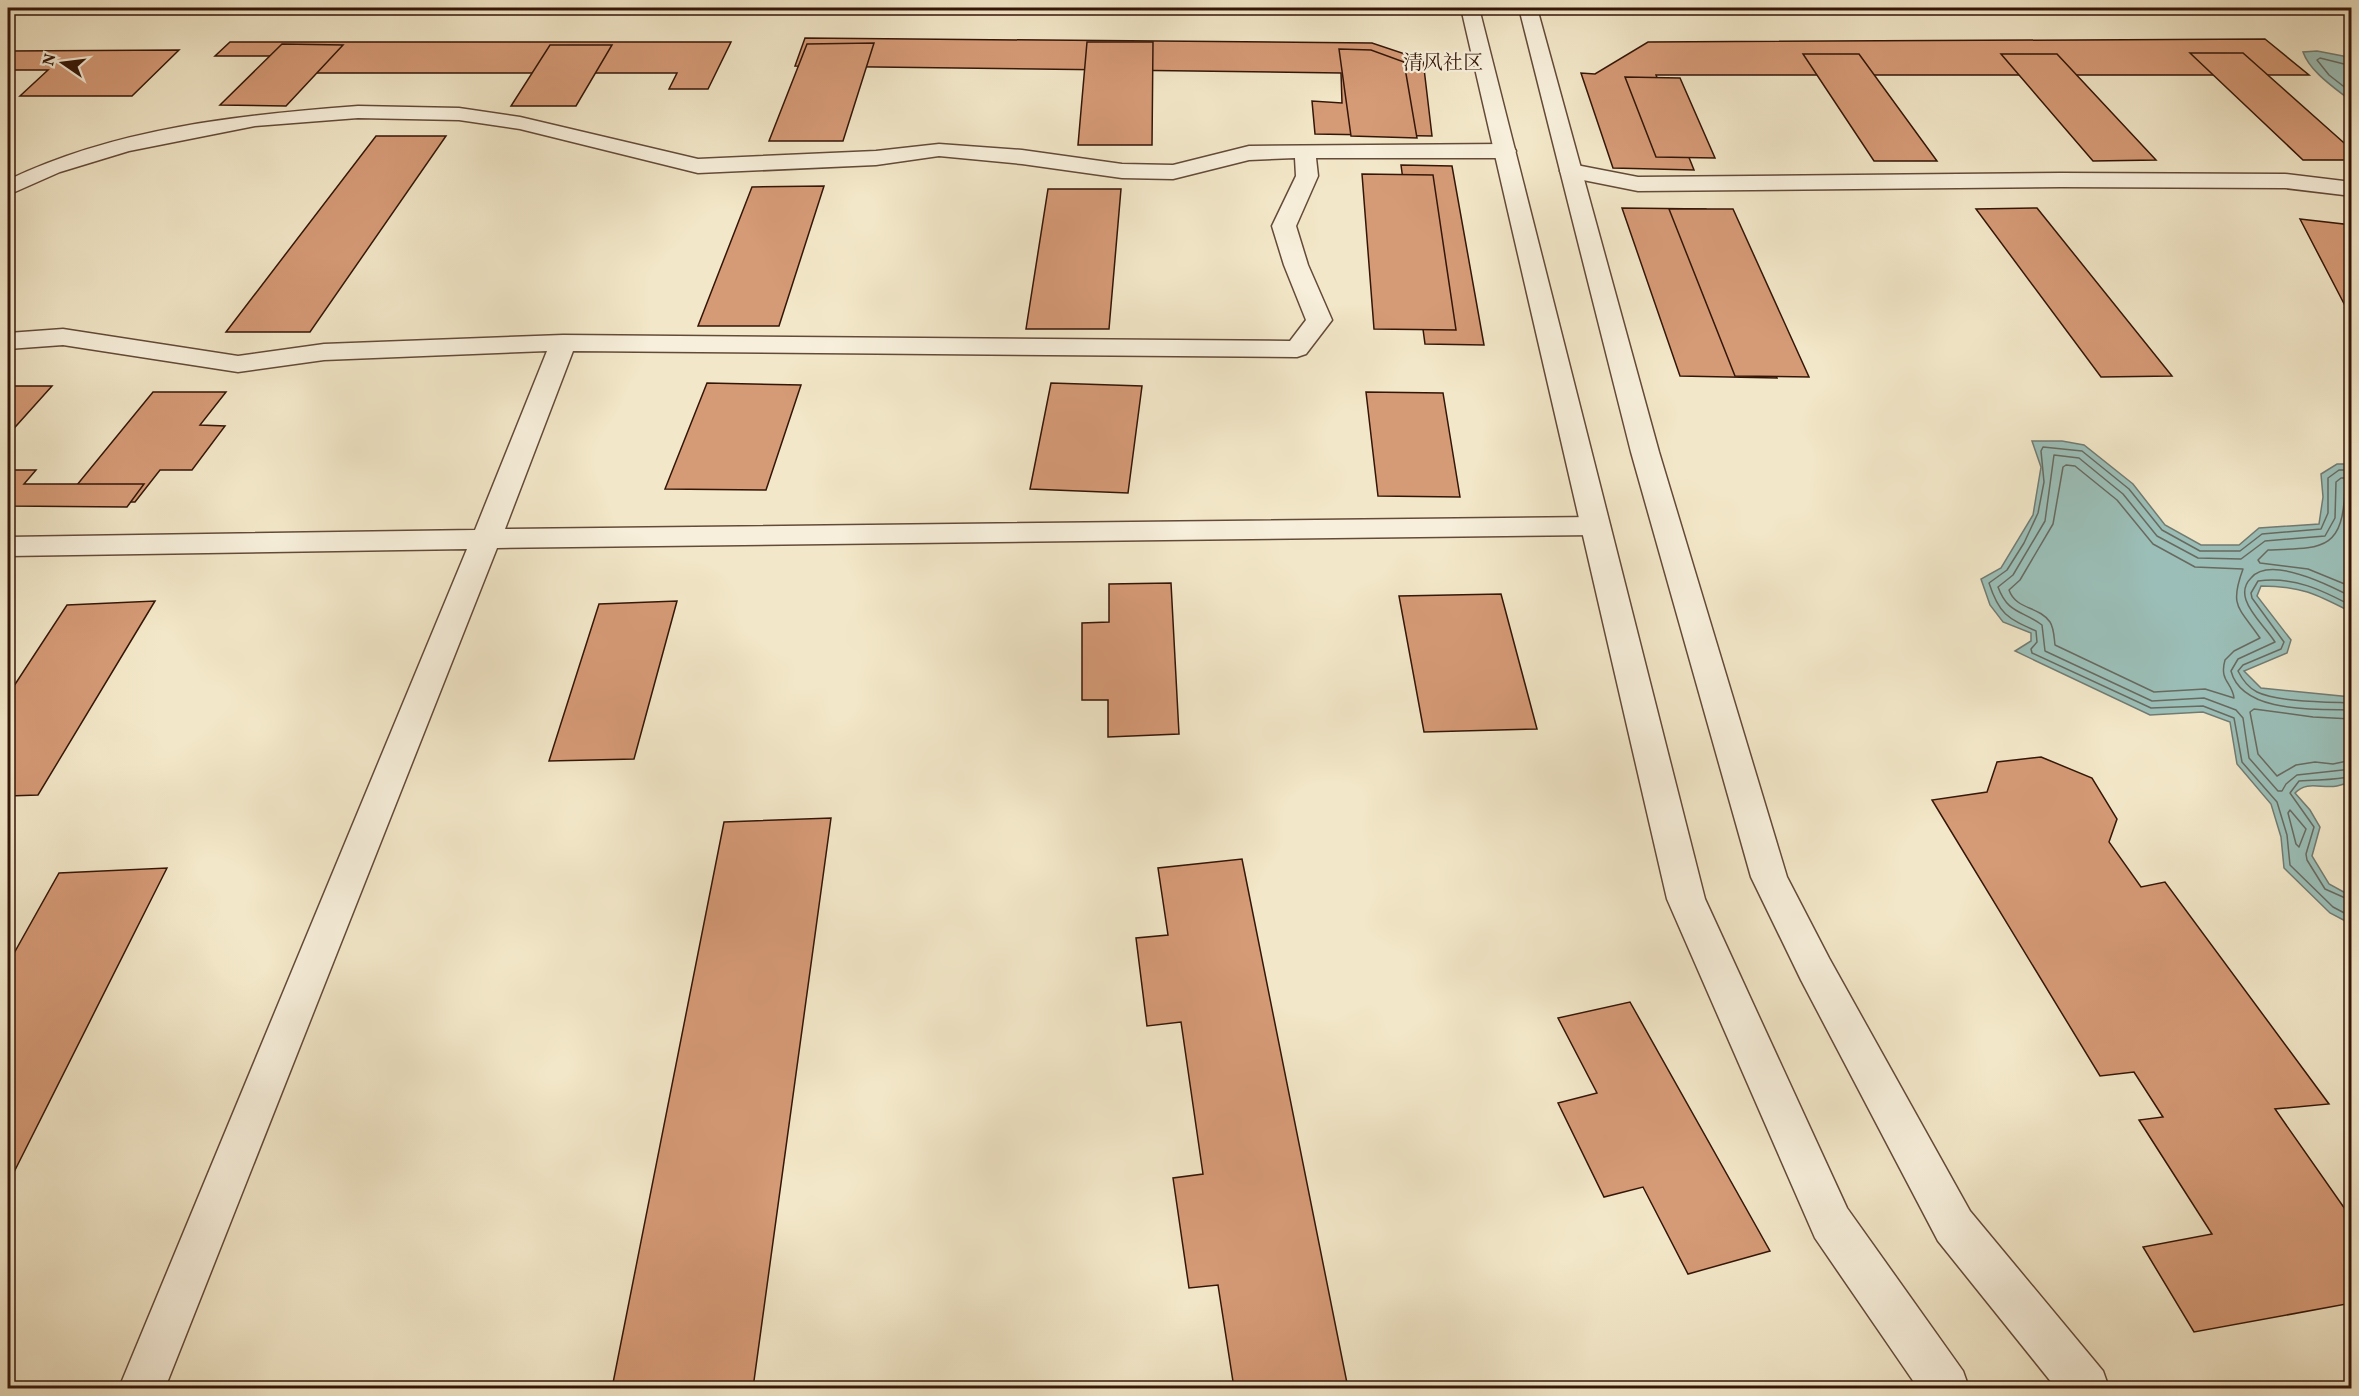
<svg xmlns="http://www.w3.org/2000/svg" width="2359" height="1396" font-family="Vollkorn,'Noto Serif SC',serif">
<style>
.water{fill:#9bbfb8;stroke:#727b72;stroke-width:1.5}
.lines{fill:none;stroke-linecap:round;stroke-linejoin:round}
.shore-far1{stroke:#686a60;stroke-width:1.5}
.shore{stroke:#686a60;stroke-width:2}
.building{fill:#d59a76;stroke:#341608;stroke-width:1.5}
.service-casing{stroke:#644a38;stroke-width:3}
.minor-casing{stroke:#644a38;stroke-width:3}
.service{fill:#f7efdb;fill-rule:evenodd}
.minor{fill:#f7efdb;fill-rule:evenodd}
.labels{text-anchor:middle;dominant-baseline:central;stroke-width:4.5;stroke-linejoin:round;paint-order:stroke}
.far-quarter-label{font-size:20px;fill:#341608;stroke:#f7efdb}
</style>
<rect width="100%" height="100%" fill="#f2e7c8"/>
<filter id="stains"><feTurbulence type="fractalNoise" baseFrequency=".00333" numOctaves="4"/><feColorMatrix values="0 0 0 0 .2 0 0 0 0 .09 0 0 0 0 .02 0 0 0 .5 -.17"/></filter>
<radialGradient id="worn" r=".72"><stop offset=".6" stop-color="#630" stop-opacity="0"/><stop offset="1" stop-color="#630" stop-opacity=".3"/></radialGradient>
<g class="water">
<path d="M2317 51 2343 56 2351 62V101C2335 88 2310 72 2303 52Z"/>
<path d="M2032 441H2062L2084 445 2133 484 2165 525 2201 545H2239L2259 528 2319 524 2323 497 2321 474 2337 464H2351V612C2316 594 2301 586 2261 586L2257 596 2291 640 2287 653 2244 671 2261 688 2351 697V782C2347 783 2342 785 2337 786 2322 789 2307 780 2295 793L2310 810 2320 827 2312 856 2329 884 2351 896V924L2330 913 2284 868 2281 837 2271 804 2237 764 2230 722 2203 712 2150 715 2015 651 2031 641V633L2003 622 1990 605 1981 579 2001 568 2033 515 2041 467Z"/>
</g>
<g class="lines">
<g class="shore-far1">
<path d="M2352 66 2320 58 2317 60 2329 75 2352 93"/>
<path d="M2066 465 2075 466 2117 500 2153 544 2195 567 2243 569C2229 607 2239 607 2260 638L2234 651 2225 660C2219 681 2232 682 2234 698L2205 689 2154 692 2055 645C2054 637 2054 628 2050 622 2039 606 2016 610 2009 590L2020 580 2053 524 2063 467Z"/>
<path d="M2352 478H2341L2336 482 2335 518 2325 536 2265 541 2241 559 2198 558 2157 536 2123 494 2079 458 2054 455 2045 521 2013 575 1998 587C2008 614 2022 610 2042 625L2045 651 2152 701 2204 698 2236 710 2243 718 2249 758 2278 791H2282L2286 784 2297 775 2352 769"/>
<path d="M2352 487 2345 488C2343 551 2323 548 2268 550L2258 560 2260 563 2308 569 2352 587"/>
<path d="M2352 597C2331 586 2270 555 2251 578 2245 584 2243 591 2246 600 2251 615 2266 628 2275 642L2238 659 2231 671C2242 714 2317 709 2352 710"/>
<path d="M2352 606C2322 590 2293 576 2258 581L2251 593 2252 598 2284 642 2281 649 2243 665 2238 671C2242 679 2249 688 2257 692 2277 702 2329 702 2352 703"/>
<path d="M2352 719 2313 717 2254 709 2250 712 2258 754 2277 776 2296 765 2315 762 2333 764 2352 760"/>
<path d="M2352 776C2334 781 2318 779 2299 781L2290 793 2314 827 2306 854 2307 860 2325 889 2352 901"/>
<path d="M2290 810 2306 829 2299 847 2296 844 2288 813Z"/>
<path d="M2352 917 2333 907 2290 865 2287 835 2277 802 2242 762 2234 718 2203 706 2151 708 2032 653 2031 649 2037 642 2036 631C2007 618 1999 614 1989 583L2007 570 2024 543 2038 513 2044 482 2041 451 2043 447 2082 451 2129 489 2162 530 2200 551H2240L2262 534 2321 529 2328 513V478L2339 470H2352"/>
</g>
<path class="shore" d="M2349 915 2352 917"/>
</g>
<g class="building">
<path d="M805 38 1372 43 1423 60 1432 136 1315 134 1312 101 1342 103 1341 73 795 66Z"/>
<path d="M2265 39 2309 75H1656L1694 170 1613 168 1581 73 1595 74 1648 42Z"/>
<path d="M230 42H731L708 89H669L677 73H309L324 56H215Z"/>
<path d="M1087 42H1153L1152 145H1078Z"/>
<path d="M874 43 843 141H769L807 44Z"/>
<path d="M282 44 343 45 286 106 220 105Z"/>
<path d="M550 45H612L576 106H511Z"/>
<path d="M1339 49 1371 50 1404 62 1417 138 1351 136Z"/>
<path d="M179 50 132 96H20L48 70H8V51Z"/>
<path d="M2190 53H2243L2352 150V160H2303Z"/>
<path d="M1803 54H1859L1937 161H1874Z"/>
<path d="M2001 54H2057L2156 160 2093 161Z"/>
<path d="M1625 77 1680 78 1715 158 1656 157Z"/>
<path d="M376 136H446L310 332H226Z"/>
<path d="M1401 165 1452 166 1484 345 1425 344Z"/>
<path d="M1362 174 1433 175 1456 330 1374 329Z"/>
<path d="M824 186 779 326H698L752 187Z"/>
<path d="M1048 189H1121L1109 329H1026Z"/>
<path d="M1622 208 1706 209 1777 378 1680 376Z"/>
<path d="M2037 208 2172 376 2101 377 1976 209Z"/>
<path d="M1669 209H1733L1809 377 1735 376Z"/>
<path d="M2300 219 2352 225V319Z"/>
<path d="M707 383 801 385 766 490 665 489Z"/>
<path d="M1051 383 1142 386 1128 493 1030 489Z"/>
<path d="M8 386H52L8 435Z"/>
<path d="M153 392H226L200 425 225 426 192 470H160L135 502H63Z"/>
<path d="M1366 392 1443 393 1460 497 1378 496Z"/>
<path d="M8 470H36L24 484H144L127 507 8 506Z"/>
<path d="M1171 583 1179 734 1108 737V700H1082V623L1109 622V584Z"/>
<path d="M1501 594 1537 729 1424 732 1399 596Z"/>
<path d="M155 601 38 795 8 796V695L67 605Z"/>
<path d="M677 601 634 759 549 761 599 604Z"/>
<path d="M2041 757 2092 778 2117 819 2109 842 2141 887 2165 882 2329 1104 2275 1109 2352 1219V1303L2194 1332 2143 1247 2212 1234 2139 1120 2163 1117 2134 1072 2100 1076 1932 800 1987 792 1997 762Z"/>
<path d="M831 818 753 1388H612L724 822Z"/>
<path d="M1242 859 1348 1388H1234L1218 1285 1189 1288 1173 1178 1203 1174 1181 1022 1147 1026 1136 938 1168 935 1158 868Z"/>
<path d="M167 868 8 1184V964L59 873Z"/>
<path d="M1630 1002 1770 1251 1688 1274 1643 1187 1604 1197 1558 1103 1597 1093 1558 1018Z"/>
</g>
<g class="lines">
<defs>
<g id="service">
<path d="M358 106 459 108 520 117 698 159 876 151 939 144 1022 150 1122 164 1173 165 1249 146 1505 144 1513 146 1516 151 1513 156 1505 158H1316L1318 176 1296 226 1308 265 1332 320 1306 354 1297 357 573 351 505 529 1595 517 1605 519 1610 526 1605 533 1595 535 497 548 165 1388H119L467 549 8 556V537L475 530 547 351 324 360 238 372 63 345 8 349V333L63 329 238 356 324 344 563 335 1290 341 1306 320 1284 265 1272 226 1296 176 1295 158 1249 160 1173 179 1122 178 1022 164 939 156 876 165 698 173 520 129 459 120 358 118 255 126 129 151 60 172 8 195V180C116 128 239 115 358 106Z"/>
<path d="M1571 164 1638 177 2061 173 2285 174 2352 182V196L2285 188 2061 187 1638 191 1563 176 1560 171 1563 166Z"/>
</g>
<g id="minor">
<path d="M1461 8H1479L1705 899 1847 1208 1963 1371 1969 1388H1918L1815 1238 1667 899Z"/>
<path d="M1519 8H1537L1659 452 1787 877 1829 958 1970 1211 2103 1371 2109 1388H2056L1938 1241 1801 980 1751 877 1631 452Z"/>
</g>
</defs>
<use href="#service" class="service-casing"/>
<use href="#minor" class="minor-casing"/>
<use href="#service" class="service"/>
<use href="#minor" class="minor"/>
</g>
<g class="labels">
<g class="far-quarter-label">
<text x="1443" y="64">清风社区</text>
</g>
</g>
<rect width="2359" height="1396" fill="none" stroke="#f2e7c8" stroke-width="30"/>
<rect x="9" y="9" width="2341" height="1378" fill="none" stroke="#341608" stroke-width="3"/>
<rect x="15" y="15" width="2329" height="1366" fill="none" stroke="#341608" stroke-width="1.5"/>
<g transform="translate(63 63) rotate(284)" stroke="#f7efdb" stroke-width="4.5" paint-order="stroke">
<path d="M0-4.5L10 22L0 15L-10 22Z" fill="#341608"/>
<text y="-9" font-size="16" font-weight="bold" text-anchor="middle" fill="#341608">N</text>
</g>
<rect width="100%" height="100%" filter="url(#stains)"/>
<rect width="100%" height="100%" fill="url(#worn)"/>
</svg>
